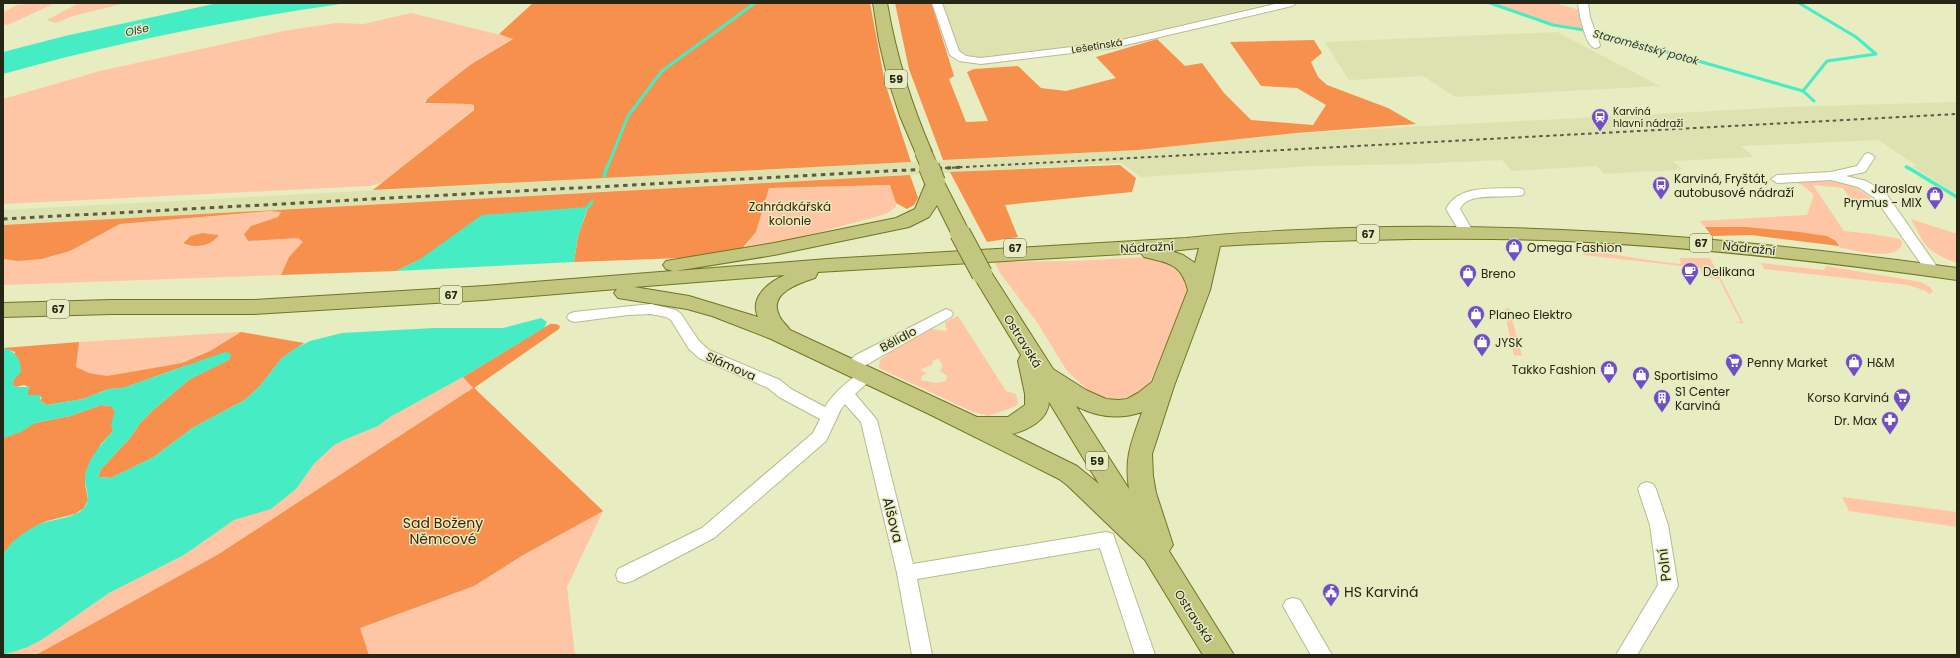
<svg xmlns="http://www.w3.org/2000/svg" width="1960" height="658" font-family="Poppins,sans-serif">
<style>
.built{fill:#dee2b0}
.green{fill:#fec6a5;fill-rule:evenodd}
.forest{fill:#f6904c}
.water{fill:#46edc4}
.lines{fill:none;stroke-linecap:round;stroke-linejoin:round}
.stream-far1{stroke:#46edc4;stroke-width:3}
.stream{stroke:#46edc4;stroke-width:3.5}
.minor-casing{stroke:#b7bb92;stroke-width:2}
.primary-casing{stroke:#717522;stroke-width:2}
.minor{fill:#fff;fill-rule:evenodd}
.primary{fill:#c2c67e;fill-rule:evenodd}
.rail-far1{stroke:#595b44;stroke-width:2;stroke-dasharray:3.5 3.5;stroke-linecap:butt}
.rail{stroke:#595b44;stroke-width:3;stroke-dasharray:4.5 4.5;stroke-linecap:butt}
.primary-bridge-far1-casing{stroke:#717522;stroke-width:18;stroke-linecap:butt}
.primary-bridge-casing{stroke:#717522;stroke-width:22;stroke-linecap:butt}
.primary-bridge-far1{stroke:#c2c67e;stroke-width:16}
.primary-bridge{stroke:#c2c67e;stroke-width:20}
.labels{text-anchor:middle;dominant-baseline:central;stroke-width:3;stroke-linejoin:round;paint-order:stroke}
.far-street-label{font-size:10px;fill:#252616;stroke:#e7ecc1}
.far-poi-label{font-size:10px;fill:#252616;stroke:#e7ecc1;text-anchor:start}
.far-water-label{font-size:11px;font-style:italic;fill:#1d372f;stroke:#e7ecc1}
.shield{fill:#e7ecc1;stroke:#5f6149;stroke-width:1}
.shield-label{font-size:11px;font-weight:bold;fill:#252616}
.poi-label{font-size:12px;fill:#252616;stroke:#e7ecc1;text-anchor:start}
.park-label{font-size:12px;fill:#492205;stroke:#e7ecc1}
.street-label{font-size:12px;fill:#252616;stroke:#e7ecc1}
.near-street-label{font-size:14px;fill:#252616;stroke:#e7ecc1}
.near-park-label{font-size:14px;fill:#492205;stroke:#e7ecc1}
.near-poi-label{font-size:14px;fill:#252616;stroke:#e7ecc1;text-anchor:start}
</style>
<rect width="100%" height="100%" fill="#e7ecc1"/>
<g class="built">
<path d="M942 3H1269L1119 40 979 59 967 57 956 47Z"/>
<path d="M1557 32 1660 86 1455 97 1423 76 1349 80 1325 42Z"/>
<path d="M1957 102V194L1913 167 1917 166 1879 140 1741 146 1754 157 1673 161 1682 169 1654 172 1653 171 1604 174 1597 166 1512 171 1502 160 1413 164 1311 166 1141 177 1121 163 3 225V210L1138 150 1266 135 1370 129 1788 107Z"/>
</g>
<g class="green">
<path d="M41 3H55L8 25 3 24V12L17 5Z"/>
<path d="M79 3H126L73 16 56 23 47 20Z"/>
<path d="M1493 3H1554L1580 10 1586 29 1552 24Z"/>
<path d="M411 13 513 38 470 65 424 101 427 104H469L474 105 475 108 384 182 369 186 3 204V99L100 71 284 31 336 23 364 24Z"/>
<path d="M1794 181C1822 181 1856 178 1875 203L1851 200 1843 188 1813 185 1844 231 1872 234 1900 239 1902 242C1901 264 1848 249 1835 246H1838L1836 241 1827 236 1747 227H1705L1699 221 1807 215 1814 195 1805 187Z"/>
<path d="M890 185 896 203V207L886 214 776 244 743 250 756 232 769 188Z"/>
<path d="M270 211 281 212 279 217 251 226 244 234 248 241 298 238 304 242 289 257 281 275 3 285V259L18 261 70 251 120 224ZM202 233 219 235C211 246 195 249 183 243L186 239Z"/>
<path d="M1911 219 1957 234V263C1945 259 1930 252 1923 241 1918 234 1916 226 1911 219Z"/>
<path d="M1581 249C1615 254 1647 261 1681 264L1680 258H1710L1744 324 1733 321 1741 322 1719 279 1704 277 1700 268 1584 255Z"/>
<path d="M1145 257 1170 262 1187 273 1188 289 1168 341 1148 386 1139 393 1125 398 1114 399 1102 397 1090 392 1067 371 1037 322 1000 273 995 262 1072 261Z"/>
<path d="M1761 263 1824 270 1826 266 1921 282 1930 287 1933 292 1929 294 1926 291 1908 285 1764 269Z"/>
<path d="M1509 308 1522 356 1514 355 1504 310Z"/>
<path d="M958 316 1006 391 1016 394 1018 403 1016 406 989 416 973 412 879 368 880 360 901 344 931 329 947 331 945 322ZM939 359 943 366 940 371 947 376 946 381 936 383 921 380 922 376 927 373 922 371 921 369 932 365 933 360Z"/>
<path d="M241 332 210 351 182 363 107 376 89 373 76 367 79 342Z"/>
<path d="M463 377 603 511 567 587 575 655H6L17 650 28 647 43 639 109 593 184 555 234 520 271 508 296 489 314 464 333 446 344 440 378 426 390 417Z"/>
<path d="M1842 497 1957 512V527L1849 511Z"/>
</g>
<g class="forest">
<path d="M533 3H870L885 83 911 162 373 190 474 110V105L470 104 425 103 427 99 470 65 513 39 499 34Z"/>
<path d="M895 3H930L932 5 954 76 949 79 966 122 988 121 967 72 974 69 1018 66 1041 88 1066 91 1116 78 1096 57 1157 39 1185 66 1202 63 1224 93 1251 120 1313 125 1326 105 1297 88 1261 86 1230 42 1314 40 1322 53 1311 62 1318 77 1327 85 1388 108 1416 124 1296 133 1138 150 943 160 909 69Z"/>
<path d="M1120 165 1136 178 1132 192 1005 205 1018 237 987 242 950 172Z"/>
<path d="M910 175 918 198 914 205 907 209 896 203 890 185 769 188 756 232 740 251 707 257 574 262 578 236 588 208 419 260 396 271 281 275 289 257 303 242 298 238 248 241 244 234 251 226 278 217 281 212 270 211 120 224 70 251 41 259 18 261 3 259V225Z"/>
<path d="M1705 227H1747L1799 232 1827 236 1836 241 1839 246 1751 235 1712 236Z"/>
<path d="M202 233 219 235C211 246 195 249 183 243L191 236Z"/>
<path d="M550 324H556L560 326 559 329 474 388 603 511 523 555 474 586 360 628 369 655H36L219 554 473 388 463 377Z"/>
<path d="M241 332 304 343 282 358 260 386 245 400 194 427 154 457 111 478 98 477 101 469 131 437 140 423 152 411 190 379 230 359 185 366 123 388 109 389 83 399 47 405 40 401 42 397 36 395H29L27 394 29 387 24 385 16 387 13 385 15 352 3 348 79 342 76 367 89 373 107 376 182 363 210 351Z"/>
<path d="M101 405 111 406 115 411 113 431 101 444 86 471 85 484 88 500 84 508 75 514 47 521 36 526 13 542 3 554V438L17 433 35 423 70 416Z"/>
</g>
<g class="water">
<path d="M218 3H347C231 20 116 42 3 74V52L65 36Z"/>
<path d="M588 207 578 236 574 262 396 271 419 260 482 215Z"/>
<path d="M541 318 547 322 544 328 463 377 390 417 378 426 344 440 333 446 314 464 296 489 271 509 234 520 184 555 109 593 43 639 28 647 3 655V554C7 550 9 545 13 542 19 536 28 530 36 526 50 518 73 520 84 508 92 500 85 488 85 479 86 460 101 445 113 431L111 425 115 411 111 406 101 405 70 416 35 423 21 432 3 438V348C16 351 21 359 21 372L13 381V385L16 387H30L27 393 29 395H41L40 401 47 405 83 399 109 389 123 388 225 352 230 353 231 357 227 361 190 379 152 411 140 423 131 437 101 469 98 477 111 478 154 457 194 427 245 400 260 386 282 358 296 348 310 341 342 333 434 328H503Z"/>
</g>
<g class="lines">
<g class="stream-far1">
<path d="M1490 3 1553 25 1597 32 1803 91 1814 101"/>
<path d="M1799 3 1856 37 1876 54 1827 61 1803 91"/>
<path d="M1906 167 1908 168"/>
<path d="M607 168 628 116 662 71 755 3"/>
</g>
<g class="stream">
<path d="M1907 167 1957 197"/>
<path d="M604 176 607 167"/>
<path d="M588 207 592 202"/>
</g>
<defs>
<g id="minor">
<path d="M932 3H942L959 51 966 56 981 58 1113 42 1279 3H1297L1292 6 1113 48 981 64 959 61 950 55Z"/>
<path d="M1578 3H1588L1590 17 1600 45 1599 47 1595 48C1585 46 1579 13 1578 3Z"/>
<path d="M1869 153 1875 157 1865 172 1846 176 1866 181 1885 192 1940 271 1938 274H1928L1875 198 1858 187 1831 180 1777 183 1771 179 1777 175 1831 172 1857 166 1865 154Z"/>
<path d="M1518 188 1523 189 1524 192 1523 195C1506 199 1467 191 1460 209L1474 233 1472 236H1462L1446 209C1458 184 1495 189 1518 188Z"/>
<path d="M651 304 676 310 681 314 699 341 709 350 780 380 791 389 825 407C832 395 859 367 874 371L876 375 855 394 877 420 913 564 1106 532 1113 534 1155 655H1135L1100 548 917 579 932 655H912L897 573 861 422 845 404 841 409 826 441 714 538 632 581 625 583 618 581 616 575 618 569 702 528 813 433 820 419 779 397 768 388 699 358 689 349 671 320 666 317 651 314 628 315 574 322 569 320 567 317 569 314 574 312Z"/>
<path d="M946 309 951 311 953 314 951 317 857 370 851 371 845 370 843 366 856 355Z"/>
<path d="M1647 482 1653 484 1656 489 1668 525 1678 586 1637 655H1616L1658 585 1650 525 1638 489 1641 484Z"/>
<path d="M1293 598 1300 600 1332 655H1311L1283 606 1286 600Z"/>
</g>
<g id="primary">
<path d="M873 3H887C896 55 911 104 932 152L929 156 923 157 917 156 900 116 888 79 879 41Z"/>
<path d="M935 176 942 178 944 182 970 233 967 237 960 239 953 237 937 205 929 217 909 227 774 255 675 271 827 259 1186 238C1240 232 1295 230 1349 228 1553 222 1755 240 1957 268V280C1820 261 1682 245 1543 240 1435 237 1327 240 1220 246L1210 290 1174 386 1152 454 1153 476 1156 493 1173 545 1169 551 1234 655H1203L1145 560 1067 485 1059 479 929 414 771 339 712 316 687 309 618 298 614 293 617 289 484 300 254 314H112L3 317V303L112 300H254L484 286 673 271 666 269 663 265 666 261 774 243 896 218 915 209 928 178ZM1199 248 1195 263 1183 255 1171 251ZM1141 253 1144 257C1168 263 1181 263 1188 290L1152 382 1138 393 1127 399 1118 400 1106 399 1086 390 1053 369 989 269 982 268 975 269 972 274 1021 355 1018 361 1025 394V405L1008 417H977L790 330C787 325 781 321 779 315 768 293 800 283 815 278L818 272ZM785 275C769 282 749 297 758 317L689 296 634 287ZM1049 402 1099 484 1077 466 1012 434C1028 430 1048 420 1049 402ZM1076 406C1097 417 1119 420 1142 412 1132 441 1124 456 1129 489Z"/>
</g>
</defs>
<use href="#minor" class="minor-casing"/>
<use href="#primary" class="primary-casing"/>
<use href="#minor" class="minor"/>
<use href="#primary" class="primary"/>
<path class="rail-far1" d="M945 168 1957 114"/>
<path class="rail" d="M3 219 964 167"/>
<defs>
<path id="primary-bridge-far1" d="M923 152 930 168"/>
<g id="primary-bridge">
<path d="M929 167 935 182"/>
<path d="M960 233 982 274"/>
</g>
</defs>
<use href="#primary-bridge-far1" class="primary-bridge-far1-casing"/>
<use href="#primary-bridge" class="primary-bridge-casing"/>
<use href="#primary-bridge-far1" class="primary-bridge-far1"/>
<use href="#primary-bridge" class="primary-bridge"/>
</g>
<defs>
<symbol id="station-pin" viewBox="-11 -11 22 30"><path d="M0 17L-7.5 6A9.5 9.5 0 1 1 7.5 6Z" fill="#704ec7" stroke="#e7ecc1"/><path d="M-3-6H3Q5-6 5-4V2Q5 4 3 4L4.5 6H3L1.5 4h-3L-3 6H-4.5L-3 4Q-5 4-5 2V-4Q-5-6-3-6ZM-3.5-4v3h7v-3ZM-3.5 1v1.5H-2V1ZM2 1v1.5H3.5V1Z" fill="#fff"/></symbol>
<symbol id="bus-pin" viewBox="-11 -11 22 30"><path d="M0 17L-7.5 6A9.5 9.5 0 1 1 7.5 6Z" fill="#704ec7" stroke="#e7ecc1"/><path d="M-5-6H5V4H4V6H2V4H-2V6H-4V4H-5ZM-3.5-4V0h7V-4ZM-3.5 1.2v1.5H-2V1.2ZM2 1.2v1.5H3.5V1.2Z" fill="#fff"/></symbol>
<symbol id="shop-pin" viewBox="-11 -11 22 30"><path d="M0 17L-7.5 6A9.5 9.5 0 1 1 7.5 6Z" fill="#704ec7" stroke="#e7ecc1"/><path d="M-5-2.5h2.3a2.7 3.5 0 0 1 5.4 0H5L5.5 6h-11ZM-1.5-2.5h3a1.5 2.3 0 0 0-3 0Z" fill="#fff"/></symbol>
<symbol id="cafe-pin" viewBox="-11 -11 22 30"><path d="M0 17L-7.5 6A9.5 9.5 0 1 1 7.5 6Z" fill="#704ec7" stroke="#e7ecc1"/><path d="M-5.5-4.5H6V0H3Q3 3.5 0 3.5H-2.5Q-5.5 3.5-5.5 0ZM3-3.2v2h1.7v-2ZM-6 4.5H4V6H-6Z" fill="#fff"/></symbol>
<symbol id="supermarket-pin" viewBox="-11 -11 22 30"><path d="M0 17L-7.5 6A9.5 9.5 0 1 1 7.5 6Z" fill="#704ec7" stroke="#e7ecc1"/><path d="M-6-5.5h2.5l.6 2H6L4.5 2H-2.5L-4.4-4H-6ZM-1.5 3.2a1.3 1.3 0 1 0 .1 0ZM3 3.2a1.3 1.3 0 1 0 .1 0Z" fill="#fff"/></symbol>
<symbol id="building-pin" viewBox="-11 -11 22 30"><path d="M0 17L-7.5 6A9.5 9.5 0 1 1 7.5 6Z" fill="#704ec7" stroke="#e7ecc1"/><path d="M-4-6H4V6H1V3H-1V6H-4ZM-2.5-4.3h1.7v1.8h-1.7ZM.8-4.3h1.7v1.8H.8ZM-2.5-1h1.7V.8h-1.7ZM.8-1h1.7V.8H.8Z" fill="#fff"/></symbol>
<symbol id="pharmacy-pin" viewBox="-11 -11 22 30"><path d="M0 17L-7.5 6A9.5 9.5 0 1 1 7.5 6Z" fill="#704ec7" stroke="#e7ecc1"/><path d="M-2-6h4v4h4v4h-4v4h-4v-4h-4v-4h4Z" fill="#fff"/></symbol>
<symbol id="civic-pin" viewBox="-11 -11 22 30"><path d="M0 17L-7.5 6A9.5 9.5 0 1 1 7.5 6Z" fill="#704ec7" stroke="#e7ecc1"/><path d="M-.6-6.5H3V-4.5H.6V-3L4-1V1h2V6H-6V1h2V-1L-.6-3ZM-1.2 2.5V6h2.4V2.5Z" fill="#fff"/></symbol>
</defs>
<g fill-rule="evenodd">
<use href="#station-pin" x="1590" y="107" width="20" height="27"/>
<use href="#bus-pin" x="1651" y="175" width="20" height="27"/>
<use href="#shop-pin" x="1925" y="185" width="20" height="27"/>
<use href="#shop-pin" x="1504" y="237" width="20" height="27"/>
<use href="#cafe-pin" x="1680" y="261" width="20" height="27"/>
<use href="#shop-pin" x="1458" y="263" width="20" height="27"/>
<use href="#shop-pin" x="1466" y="304" width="20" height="27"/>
<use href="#shop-pin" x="1472" y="332" width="20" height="27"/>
<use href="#supermarket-pin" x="1724" y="352" width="20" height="27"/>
<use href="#shop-pin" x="1844" y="352" width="20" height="27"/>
<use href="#shop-pin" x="1599" y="359" width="20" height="27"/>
<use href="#shop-pin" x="1631" y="365" width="20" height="27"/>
<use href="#supermarket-pin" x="1892" y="387" width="20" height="27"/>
<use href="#building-pin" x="1652" y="388" width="20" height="27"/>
<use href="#pharmacy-pin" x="1880" y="410" width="20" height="27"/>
<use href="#civic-pin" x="1321" y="582" width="20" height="27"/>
</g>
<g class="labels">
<g class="far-street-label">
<text transform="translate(1097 46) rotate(-9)">Lešetínská</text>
</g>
<g class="far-poi-label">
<text x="1613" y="111">Karviná<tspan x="1613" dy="12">hlavní nádraží</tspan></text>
</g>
<g class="far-water-label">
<text transform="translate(137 30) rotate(-13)">Olše</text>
<text transform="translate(1646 47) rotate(15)">Staroměstský potok</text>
</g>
<g class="shield">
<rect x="885" y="70" width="22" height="18" rx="3"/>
<rect x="1357" y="225" width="22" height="18" rx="3"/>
<rect x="1690" y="234" width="22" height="18" rx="3"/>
<rect x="1004" y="239" width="22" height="18" rx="3"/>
<rect x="440" y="286" width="22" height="18" rx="3"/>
<rect x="47" y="300" width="22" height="18" rx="3"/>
<rect x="1086" y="452" width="22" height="18" rx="3"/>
</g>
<g class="shield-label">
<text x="896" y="79">59</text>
<text x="1368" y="234">67</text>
<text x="1701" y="243">67</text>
<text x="1015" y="248">67</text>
<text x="451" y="295">67</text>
<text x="58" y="309">67</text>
<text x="1097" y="461">59</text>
</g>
<g class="poi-label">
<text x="1674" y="178">Karviná, Fryštát,<tspan x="1674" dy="14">autobusové nádraží</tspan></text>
<text x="1922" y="188" text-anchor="end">Jaroslav<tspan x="1922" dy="14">Prymus - MIX</tspan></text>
<text x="1527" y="247">Omega Fashion</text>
<text x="1703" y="271">Delikana</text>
<text x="1481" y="273">Breno</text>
<text x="1489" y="314">Planeo Elektro</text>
<text x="1495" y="342">JYSK</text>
<text x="1747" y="362">Penny Market</text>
<text x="1867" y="362">H&amp;M</text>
<text x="1596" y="369" text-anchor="end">Takko Fashion</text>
<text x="1654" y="375">Sportisimo</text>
<text x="1675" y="391">S1 Center<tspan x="1675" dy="14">Karviná</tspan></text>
<text x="1889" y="397" text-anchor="end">Korso Karviná</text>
<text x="1877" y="420" text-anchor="end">Dr. Max</text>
</g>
<g class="park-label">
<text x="790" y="206">Zahrádkářská<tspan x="790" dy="14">kolonie</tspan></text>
</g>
<g class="street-label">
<text transform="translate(1147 247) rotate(-3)">Nádražní</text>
<text transform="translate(1749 248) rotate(6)">Nádražní</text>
<text transform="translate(898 339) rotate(-28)">Bělidlo</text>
<text transform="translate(1023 341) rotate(58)">Ostravská</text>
<text transform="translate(731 366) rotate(24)">Slámova</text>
<text transform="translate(1194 616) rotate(57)">Ostravská</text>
</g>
<g class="near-street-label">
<text transform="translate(893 520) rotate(76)">Alšova</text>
<text transform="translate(1664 565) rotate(-97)">Polní</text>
</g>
<g class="near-park-label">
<text x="443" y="523">Sad Boženy<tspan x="443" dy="16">Němcové</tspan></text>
</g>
<g class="near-poi-label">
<text x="1344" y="592">HS Karviná</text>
</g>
</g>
<rect width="1960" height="658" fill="none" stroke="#252616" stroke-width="8"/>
</svg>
